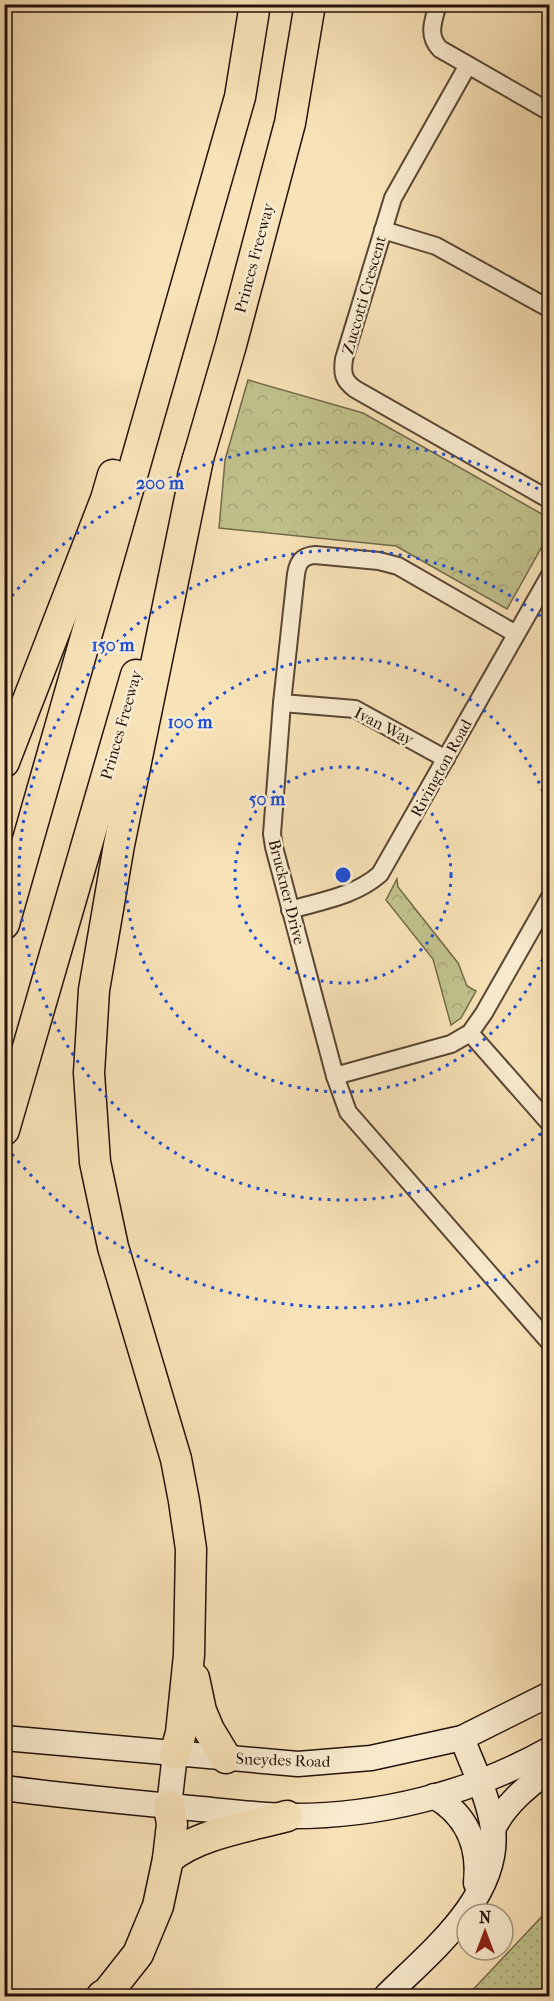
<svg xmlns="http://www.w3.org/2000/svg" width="554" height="2001" font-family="'IM FELL French Canon',serif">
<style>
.grass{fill:url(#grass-dots);stroke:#726a4b;stroke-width:1.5}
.park{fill:url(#park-crowns);stroke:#726a4b;stroke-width:1.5}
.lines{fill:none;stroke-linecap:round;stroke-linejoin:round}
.street-casing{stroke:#594635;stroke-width:20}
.secondary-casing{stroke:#24120a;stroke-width:27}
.highway-casing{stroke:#24120a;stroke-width:33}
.street{stroke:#faecd0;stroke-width:16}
.secondary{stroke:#faecd0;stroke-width:24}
.highway{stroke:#f8e2b7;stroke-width:30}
.ring{fill:none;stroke:#1d4ed8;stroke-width:3;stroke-dasharray:3 6}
.labels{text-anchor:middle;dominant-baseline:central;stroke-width:5;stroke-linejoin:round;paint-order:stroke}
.street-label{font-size:16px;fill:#24120a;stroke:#faecd0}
.centre{fill:#1d4ed8;stroke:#faecd0;stroke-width:3}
.ring-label{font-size:18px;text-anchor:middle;font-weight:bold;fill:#1d4ed8;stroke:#faecd0;stroke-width:5;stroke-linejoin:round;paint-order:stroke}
</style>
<defs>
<pattern id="grass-dots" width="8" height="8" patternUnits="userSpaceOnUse" patternTransform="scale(1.5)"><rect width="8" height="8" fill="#c1c28c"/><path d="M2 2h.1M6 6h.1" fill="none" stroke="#a6a677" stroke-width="1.8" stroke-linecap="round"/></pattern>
<pattern id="park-crowns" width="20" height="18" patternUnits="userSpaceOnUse" patternTransform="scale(1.5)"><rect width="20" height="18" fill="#c1c28c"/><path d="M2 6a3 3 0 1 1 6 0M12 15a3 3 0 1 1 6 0" fill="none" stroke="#a6a677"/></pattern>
</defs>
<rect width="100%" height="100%" fill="#f8e2b7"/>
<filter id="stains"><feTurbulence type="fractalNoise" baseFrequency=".00333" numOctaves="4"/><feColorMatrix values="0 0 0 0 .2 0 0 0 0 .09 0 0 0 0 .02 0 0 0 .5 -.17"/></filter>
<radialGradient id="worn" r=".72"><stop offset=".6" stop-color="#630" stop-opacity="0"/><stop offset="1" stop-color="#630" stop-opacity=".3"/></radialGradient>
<path class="grass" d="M549 1909V1996H467Z"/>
<g class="park">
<path d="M248 380 363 413 549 518V534L507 609 396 546 219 528 225 460Z"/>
<path d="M397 879 398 887 458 963 467 986 476 991 461 1018 451 1025 433 959 386 900Z"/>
</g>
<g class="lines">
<defs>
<g id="street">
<path d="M438 4C433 21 427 36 440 49L550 112"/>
<path d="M468 65 393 198 344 359C342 373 343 380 355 389L550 500"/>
<path d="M383 230 436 246 550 309"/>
<path d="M516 634 398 566 379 561 315 555C302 556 298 562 296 574L282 703 272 834 274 847 335 1076 348 1112 550 1343"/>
<path d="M282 703 355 709 446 759"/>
<path d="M290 910C321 901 355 896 380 874L550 575"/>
<path d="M470 1033 550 1124"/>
<path d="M335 1076 451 1044 470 1033 484 1013 550 897"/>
</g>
<g id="secondary">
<path d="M4 1738 298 1764 371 1758 462 1738 550 1694"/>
<path d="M4 1788C66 1796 129 1802 191 1808 223 1811 255 1815 287 1816 378 1817 470 1794 550 1749"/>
<path d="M434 1796C467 1815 480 1846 476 1883"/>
<path d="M169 1806 175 1754"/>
<path d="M493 1829C506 1803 527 1787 550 1769"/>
<path d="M386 1996C429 1953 501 1897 493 1829 489 1798 473 1767 462 1738"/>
</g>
<g id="highway">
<path d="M193 476 231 345 290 123 310 4"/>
<path d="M4 762 106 499 113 475"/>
<path d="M4 924 240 97 255 4"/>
<path d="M4 1130 136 675"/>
<path d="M194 1678 201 1711 209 1730 226 1758"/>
<path d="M175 1754 181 1733 189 1655 191 1549 184 1501 176 1459 113 1247 95 1162 89 1073 94 990 119 845 198 459"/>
<path d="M168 1859C196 1834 251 1826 287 1816"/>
<path d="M102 1996 108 1992 138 1954 158 1906 168 1859 172 1824 169 1806"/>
</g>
</defs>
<use href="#street" class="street-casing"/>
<use href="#secondary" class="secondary-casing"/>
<use href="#highway" class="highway-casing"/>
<use href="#street" class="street"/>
<use href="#secondary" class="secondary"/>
<use href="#highway" class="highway"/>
</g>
<g class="ring">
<circle cx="343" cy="875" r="108"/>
<path d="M549 942A217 217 0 1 1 549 808"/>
<path d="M548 1128A325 325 0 1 1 548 622"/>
<path d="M546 1257A433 433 0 0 1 6 1147M6 603A433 433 0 0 1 546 493"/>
</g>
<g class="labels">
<g class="street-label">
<text transform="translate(254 258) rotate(-75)">Princes Freeway</text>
<text transform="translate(364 295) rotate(-74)">Zuccotti Crescent</text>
<text transform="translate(121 725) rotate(-74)">Princes Freeway</text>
<text transform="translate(384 726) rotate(27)">Ivan Way</text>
<text transform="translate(441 768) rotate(-61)">Rivington Road</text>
<text transform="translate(287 892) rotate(76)">Bruckner Drive</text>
<text transform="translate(283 1760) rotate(2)">Sneydes Road</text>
</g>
</g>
<circle cx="343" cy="875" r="9" class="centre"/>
<g class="ring-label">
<text x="160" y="489">200 m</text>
<text x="113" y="651">150 m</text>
<text x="190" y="728">100 m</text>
<text x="267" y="805">50 m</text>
</g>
<rect width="554" height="2001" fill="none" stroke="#f8e2b7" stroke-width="24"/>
<rect x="6" y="6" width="542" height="1989" fill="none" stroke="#24120a" stroke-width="3"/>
<rect x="12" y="12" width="530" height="1977" fill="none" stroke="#24120a" stroke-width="1.5"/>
<g transform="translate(485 1932)"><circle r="28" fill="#faecd0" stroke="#a49581" stroke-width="1.5"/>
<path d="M0-4.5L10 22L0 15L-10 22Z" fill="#8f2418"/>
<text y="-9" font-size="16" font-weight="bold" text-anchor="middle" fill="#24120a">N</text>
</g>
<rect width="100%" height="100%" filter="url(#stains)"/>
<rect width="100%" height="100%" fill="url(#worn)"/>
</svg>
